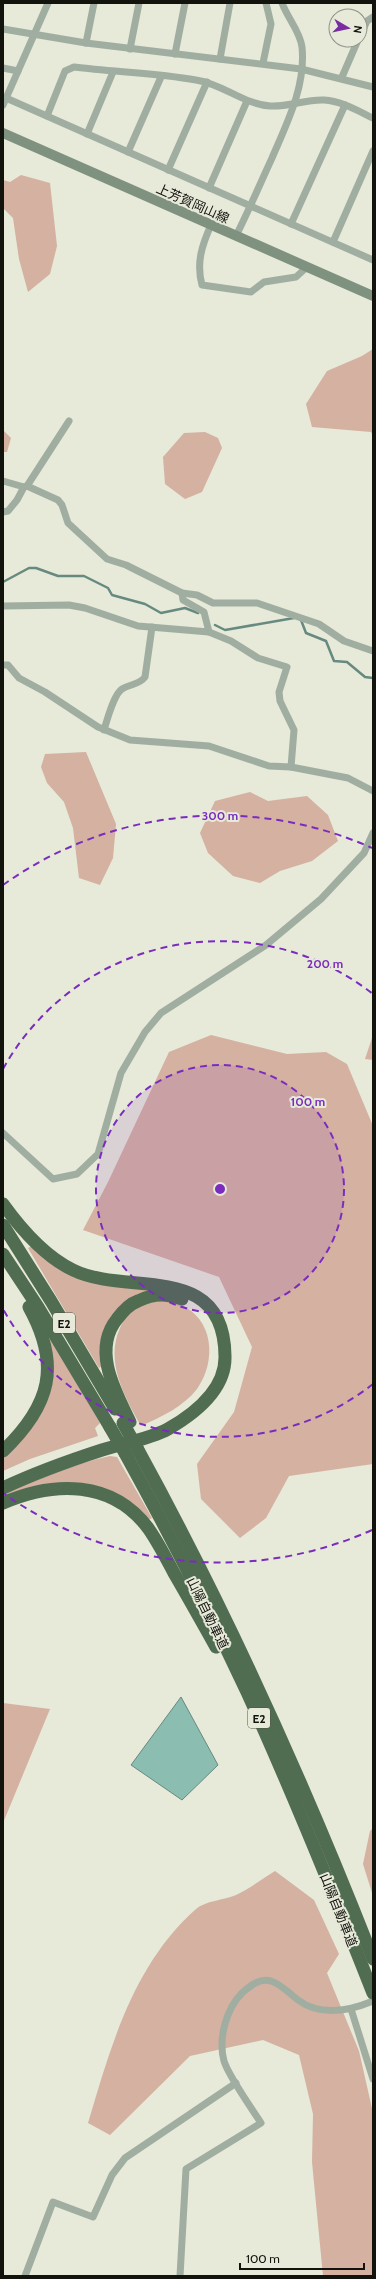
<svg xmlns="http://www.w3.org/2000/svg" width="376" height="2279" font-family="Cabin,'Noto Sans JP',sans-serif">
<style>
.green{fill:#d4b1a0}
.water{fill:#8bbdb1;stroke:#678a80}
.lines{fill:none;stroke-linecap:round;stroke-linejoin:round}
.stream{stroke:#678a80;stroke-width:2.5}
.minor{stroke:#a0aea1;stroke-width:7}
.secondary{stroke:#7e927f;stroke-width:10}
.motorway{stroke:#506d51;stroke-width:13}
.motorway-bridge{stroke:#506d51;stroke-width:13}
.ring{fill:none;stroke:#7b2cbf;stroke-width:2;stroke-dasharray:7 5}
.labels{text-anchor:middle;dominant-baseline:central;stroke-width:4;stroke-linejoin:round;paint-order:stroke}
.shield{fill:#e7e9d9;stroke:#53534b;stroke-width:1}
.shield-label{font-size:12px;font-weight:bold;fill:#13130e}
.street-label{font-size:13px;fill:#13130e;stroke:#e7e9d9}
.centre{fill:#7b2cbf;stroke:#e7e9d9;stroke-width:2}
.ring-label{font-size:12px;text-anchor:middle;font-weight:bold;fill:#7b2cbf;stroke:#e7e9d9;stroke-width:4;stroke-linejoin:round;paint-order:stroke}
</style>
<rect width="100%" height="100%" fill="#e7e9d9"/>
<g class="green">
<path d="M21 175 50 183 57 246 50 274 28 292 19 259 13 218 3 208V180L10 182Z"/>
<path d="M373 349V435L371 432 312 427 306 404 327 371 362 356Z"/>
<path d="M3 430 11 438 7 452H3Z"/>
<path d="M205 432 218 438 222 448 202 492 185 499 165 484 163 457 184 433Z"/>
<path d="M86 752 116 824 113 858 100 885 79 878 73 828 64 802 47 783 41 767 45 754Z"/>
<path d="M250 792 268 801 307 796 328 815 338 841 312 861 280 871 260 883 233 876 208 853 200 833 215 801Z"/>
<path d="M211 1035 287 1054 326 1052 347 1064 373 1126V1464L289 1476 266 1518 240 1538 201 1499 197 1464 234 1412 252 1347 219 1277 83 1230 108 1182 169 1052Z"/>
<path d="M373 1035V1060L365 1059Z"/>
<path d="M32 1246 47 1260 150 1287V1292L123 1304 102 1366 99 1368 28 1248Z"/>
<path d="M161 1301C167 1302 174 1302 179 1304 214 1318 217 1361 197 1389 183 1407 161 1417 141 1426 124 1396 105 1361 120 1328 124 1319 131 1309 140 1305 146 1302 155 1302 161 1301Z"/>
<path d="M51 1339 100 1423 95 1428 98 1436 30 1459 3 1471V1456L37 1419 49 1340Z"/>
<path d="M110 1456 117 1457 152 1518 146 1521 108 1490 3 1499V1495C37 1479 73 1464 110 1456Z"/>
<path d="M3 1703 50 1709 3 1823Z"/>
<path d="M373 1828V1896L363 1864 370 1831Z"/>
<path d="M275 1871 314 1900 339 1954 327 1973 359 2051 373 2113V2276H323L312 2162 313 2114 299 2055 263 2040 190 2056 110 2135 88 2123C111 2046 133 1965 196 1909 205 1901 224 1900 236 1895 249 1889 262 1879 275 1871Z"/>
</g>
<path class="water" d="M181 1697 218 1765 182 1800 131 1765Z"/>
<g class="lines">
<g class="stream">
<path d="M3 582 29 568H36L58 576H84L108 588 112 595 145 604 161 613 185 608 198 613"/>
<path d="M301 620 306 633 326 641 334 661 347 662 365 677 373 678"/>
<path d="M215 625 225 630 294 618"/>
</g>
<g class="minor">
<path d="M3 29 86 43 301 69 373 87"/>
<path d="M360 36 367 21 373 17"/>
<path d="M86 43 94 3"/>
<path d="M130 49 139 3"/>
<path d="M175 54 185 3"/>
<path d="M220 59 230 3"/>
<path d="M263 63 271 24 266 3"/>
<path d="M3 68 18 71"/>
<path d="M342 77 358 40"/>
<path d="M6 98 373 260"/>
<path d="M3 105 48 3"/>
<path d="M47 116 65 71 74 67C114 72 157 73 196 80 223 84 243 104 270 106 289 107 306 99 324 100 342 101 358 111 373 118"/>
<path d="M87 134 113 72"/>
<path d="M128 152 161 77"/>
<path d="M168 170 207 82"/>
<path d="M209 188 247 101"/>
<path d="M291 224 345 105"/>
<path d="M211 225C202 245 196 263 202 285L251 292 264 282 296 277 307 267"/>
<path d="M236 236C249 210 260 184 272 158 287 123 306 86 302 47 300 31 288 19 282 3"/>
<path d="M333 242 373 151"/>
<path d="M3 481 24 487 27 486 58 500 62 505 68 523 107 559 126 565 182 593 197 595 213 603H257L319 624 344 641 373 651"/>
<path d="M27 486 69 421"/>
<path d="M3 512 8 511 17 500 24 487"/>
<path d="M3 606 69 605 85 608 138 626 209 632 204 612 183 600 182 593"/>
<path d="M209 632 231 641 258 658 287 667 279 692 280 701 294 730 291 767"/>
<path d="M3 665H8L19 678 45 692 98 727 130 740 209 746 269 766 291 767 348 778 373 791"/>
<path d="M104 730C107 720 114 694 122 689 130 684 139 685 145 677L152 627"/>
<path d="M3 1133 53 1179 77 1174 98 1154 121 1073 145 1032 161 1013 266 945 321 899 364 853 373 833"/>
<path d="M351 2009 373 2079"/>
<path d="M25 2276 53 2202 93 2217 112 2175 125 2158 236 2083"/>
<path d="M180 2276 186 2169 261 2123C252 2109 228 2075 224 2061 218 2039 226 2009 242 1993 250 1986 259 1978 271 1981 281 1984 290 1994 298 2000 321 2017 349 2011 373 2001"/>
</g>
<path class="secondary" d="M3 133 373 296"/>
<g class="motorway">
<path d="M3 1204C21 1229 44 1256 73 1270 128 1297 224 1260 225 1356 226 1389 194 1414 168 1429 148 1440 123 1443 102 1450 68 1461 35 1473 3 1488"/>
<path d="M3 1225 51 1301 115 1409"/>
<path d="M3 1254 38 1307 110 1427"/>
<path d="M130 1422C115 1391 92 1350 117 1319 123 1311 129 1304 138 1301 152 1294 167 1293 182 1299"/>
<path d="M138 1450C228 1614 305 1785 373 1959"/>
<path d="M3 1451C51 1405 61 1365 29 1307"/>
<path d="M125 1453C168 1531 209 1611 247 1692 292 1791 333 1892 373 1993"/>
<path d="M3 1503C54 1481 112 1480 148 1528 158 1542 166 1558 174 1573 188 1597 202 1622 216 1647"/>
</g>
<g class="motorway-bridge">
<path d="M123 1423 138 1450"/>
<path d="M110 1427 125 1453"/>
</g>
</g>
<circle cx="220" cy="1189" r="124" fill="#7b2cbf" fill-opacity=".12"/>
<g class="ring">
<circle cx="220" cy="1189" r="124"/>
<path d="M373 1384A248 248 0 0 1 3 1309M3 1069A248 248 0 0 1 373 994"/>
<path d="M372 1530A373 373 0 0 1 3 1493M3 885A373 373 0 0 1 372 848"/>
</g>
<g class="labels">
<g class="shield">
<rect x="53" y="1313" width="22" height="20" rx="3"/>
<rect x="248" y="1708" width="22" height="20" rx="3"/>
</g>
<g class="shield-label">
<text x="64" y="1323">E2</text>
<text x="259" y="1718">E2</text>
</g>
<g class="street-label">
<text transform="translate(193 203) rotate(24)">上芳賀岡山線</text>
<text transform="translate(208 1613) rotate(64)">山陽自動車道</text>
<text transform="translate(339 1910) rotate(68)">山陽自動車道</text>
</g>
</g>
<circle cx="220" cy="1189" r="6" class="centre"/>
<g class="ring-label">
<text x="220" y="820">300 m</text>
<text x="325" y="968">200 m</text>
<text x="308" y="1106">100 m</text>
</g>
<rect width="376" height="2279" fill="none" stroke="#13130e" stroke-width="8"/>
<g transform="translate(348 28) rotate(99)"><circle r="19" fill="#e7e9d9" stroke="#929388"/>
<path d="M0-3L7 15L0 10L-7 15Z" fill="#782ea1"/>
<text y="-6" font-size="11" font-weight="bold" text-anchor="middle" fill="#13130e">N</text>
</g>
<path d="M240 2263v6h124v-6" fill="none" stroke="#13130e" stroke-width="2"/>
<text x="246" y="2263" font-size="12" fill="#13130e" stroke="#e7e9d9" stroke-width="3" paint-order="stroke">100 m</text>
</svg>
